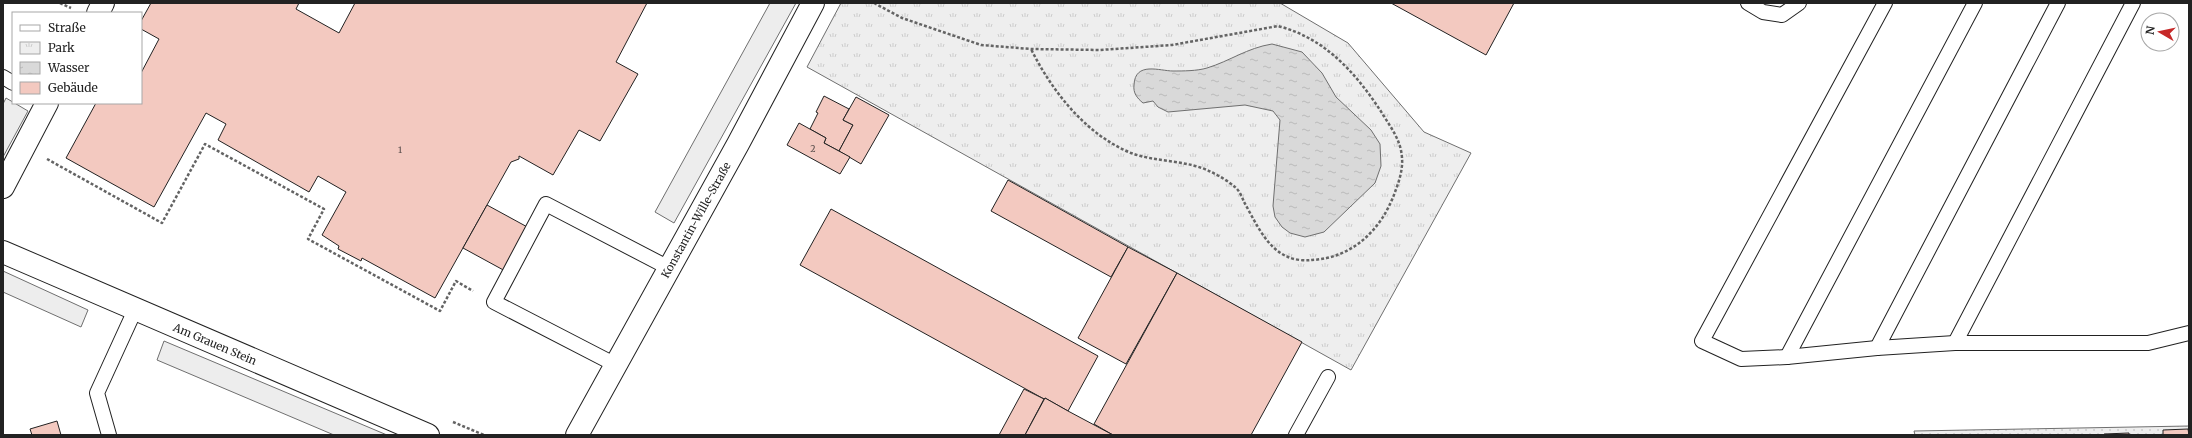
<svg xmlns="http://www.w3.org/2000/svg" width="2192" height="438" font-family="Merriweather,serif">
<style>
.park{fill:url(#park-tufts);stroke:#6f6f6f}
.garden{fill:url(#garden-dots);stroke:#6f6f6f}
.parking{fill:#ededed;stroke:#6f6f6f}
.water{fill:url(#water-ripples);stroke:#6f6f6f}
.building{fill:#f3c9c0;stroke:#222}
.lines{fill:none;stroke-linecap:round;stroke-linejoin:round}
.service-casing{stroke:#222;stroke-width:16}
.minor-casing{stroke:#222;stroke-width:24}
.tertiary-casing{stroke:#222;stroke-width:24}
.path{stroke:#646464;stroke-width:2.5;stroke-dasharray:3 2;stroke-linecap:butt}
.service{stroke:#fff;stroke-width:14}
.minor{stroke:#fff;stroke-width:22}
.tertiary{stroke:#fff;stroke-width:22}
.labels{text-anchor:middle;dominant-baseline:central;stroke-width:3;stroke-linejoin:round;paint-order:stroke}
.number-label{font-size:9px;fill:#564c4a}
.street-label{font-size:11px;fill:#222;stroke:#fff}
</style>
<defs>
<pattern id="park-tufts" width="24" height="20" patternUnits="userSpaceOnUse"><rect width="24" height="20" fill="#eee"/><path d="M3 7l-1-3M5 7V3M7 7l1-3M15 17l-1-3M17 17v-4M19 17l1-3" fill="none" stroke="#ccc"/></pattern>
<pattern id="garden-dots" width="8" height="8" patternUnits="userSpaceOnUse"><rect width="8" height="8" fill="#eee"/><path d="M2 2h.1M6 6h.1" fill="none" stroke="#ccc" stroke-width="1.8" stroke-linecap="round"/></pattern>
<pattern id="water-ripples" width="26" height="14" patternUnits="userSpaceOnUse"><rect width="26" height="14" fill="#d9d9d9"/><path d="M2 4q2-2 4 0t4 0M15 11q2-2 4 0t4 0" fill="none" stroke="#bababa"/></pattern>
</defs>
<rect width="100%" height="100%" fill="#fff"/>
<path class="park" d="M841 3H1280L1348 43 1424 132 1471 153 1351 370 807 67Z"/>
<path class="garden" d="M2189 426V435H1915L1914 431Z"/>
<g class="parking">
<path d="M770 3H796L674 223 655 212Z"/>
<path d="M6 98 28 111 3 157V104Z"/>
<path d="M3 271 88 310 81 327 3 292Z"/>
<path d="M164 341 387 435H334L157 360Z"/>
</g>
<path class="water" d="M1272 44 1302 52 1322 73 1336 97 1371 130 1380 144 1381 166 1375 183 1324 232 1305 237 1290 233 1282 227 1275 217 1273 206 1280 120 1273 111 1245 105 1168 112 1158 107 1153 101 1143 103C1137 98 1133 93 1134 85 1135 61 1160 71 1173 71 1183 71 1197 71 1207 68 1230 61 1247 48 1272 44Z"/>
<g class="building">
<path d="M151 3H299L296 9 339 33 355 3H647L616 62 638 74 600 141 579 130 553 175 519 156V159L511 162 435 298 362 258 361 261 338 249 339 246 322 235 346 192 318 176 309 192 218 140 226 124 206 113 154 207 66 158 96 103H141V73L159 39 141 29V21Z"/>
<path d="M1391 3H1514L1486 55Z"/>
<path d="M824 96 849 109 843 120 853 125 839 151 824 143 826 138 810 129 818 113 816 112Z"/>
<path d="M856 97 889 115 861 164 839 151 853 125 843 120Z"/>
<path d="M799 123 826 138 824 143 850 157 840 174 787 145Z"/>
<path d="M1008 180 1128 247 1111 277 991 211Z"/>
<path d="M487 205 531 229 507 272 463 248Z"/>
<path d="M831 209 1098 356 1068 411 1045 398 1044 399 800 265Z"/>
<path d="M1128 247 1177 273 1126 364 1078 338Z"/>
<path d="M1177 273 1302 342 1251 435H1113L1094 424Z"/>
<path d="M1024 389 1044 399 1025 435H999Z"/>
<path d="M1045 398 1068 411 1113 435H1025Z"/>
<path d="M57 421 61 435H32L30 429Z"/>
<path d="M2188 429 2189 435H2163V430Z"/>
<path d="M2129 433V435H2104V434Z"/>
</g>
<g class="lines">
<defs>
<g id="service">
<path d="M1748 3 1763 12 1782 15 1799 3"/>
<path d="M1885 3 1702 341 1741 359 1787 357 1877 348 1955 343H2148L2189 333"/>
<path d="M3 77 13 83"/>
<path d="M1955 343 2133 3"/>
<path d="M1877 348 2058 3"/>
<path d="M1787 357 1975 3"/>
<path d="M616 365 494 302 546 204 669 268"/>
<path d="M109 435 97 393 135 310"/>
<path d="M1296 435 1328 377"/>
</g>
<g id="minor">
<path d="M98 13 103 3"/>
<path d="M3 187 47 103"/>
<path d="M577 435 738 144 813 3"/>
</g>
<path id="tertiary" d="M3 252 428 435"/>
</defs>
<use href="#service" class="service-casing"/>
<use href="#minor" class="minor-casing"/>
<use href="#tertiary" class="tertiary-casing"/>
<g class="path">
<path d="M60 3 71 8"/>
<path d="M874 3 902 18 981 45 1031 49 1100 50 1172 45 1278 26C1325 38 1356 73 1382 113 1391 128 1401 140 1402 158 1403 169 1399 182 1395 192 1382 229 1353 258 1312 260 1305 261 1295 260 1288 257 1266 248 1255 221 1244 202 1242 197 1239 190 1235 187 1228 181 1218 175 1211 172 1189 160 1154 162 1131 153 1085 134 1052 91 1031 49"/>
<path d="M47 159 162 223 205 144 324 209 308 239 440 311 456 281 473 291"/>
<path d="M453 422 484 435"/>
</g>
<use href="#service" class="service"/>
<use href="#minor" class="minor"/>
<use href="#tertiary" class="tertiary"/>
</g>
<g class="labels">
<g class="number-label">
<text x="813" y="148">2</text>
<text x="400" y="149">1</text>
</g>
<g class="street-label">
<text transform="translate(696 220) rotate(-61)">Konstantin-Wille-Straße</text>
<text transform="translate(215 344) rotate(23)">Am Grauen Stein</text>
</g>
</g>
<rect width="2192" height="438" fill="none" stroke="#222222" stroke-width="8"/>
<rect x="12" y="12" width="130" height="92" fill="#ffffff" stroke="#a7a7a7"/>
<rect x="20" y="25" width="20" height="6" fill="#ffffff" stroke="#a7a7a7"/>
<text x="48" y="32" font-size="12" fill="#222222">Straße</text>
<rect x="20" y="42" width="20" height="12" fill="url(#park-tufts)" stroke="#a7a7a7"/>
<text x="48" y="52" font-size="12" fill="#222222">Park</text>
<rect x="20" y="62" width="20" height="12" fill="url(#water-ripples)" stroke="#a7a7a7"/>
<text x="48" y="72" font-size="12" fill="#222222">Wasser</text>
<rect x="20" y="82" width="20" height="12" fill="#f3c9c0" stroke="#a7a7a7"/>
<text x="48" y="92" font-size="12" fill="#222222">Gebäude</text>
<g transform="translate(2160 32) rotate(279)"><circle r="19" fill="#ffffff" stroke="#a7a7a7"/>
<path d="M0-3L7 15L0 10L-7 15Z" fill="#c62828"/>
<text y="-6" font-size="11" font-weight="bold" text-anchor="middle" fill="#222222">N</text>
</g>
</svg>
